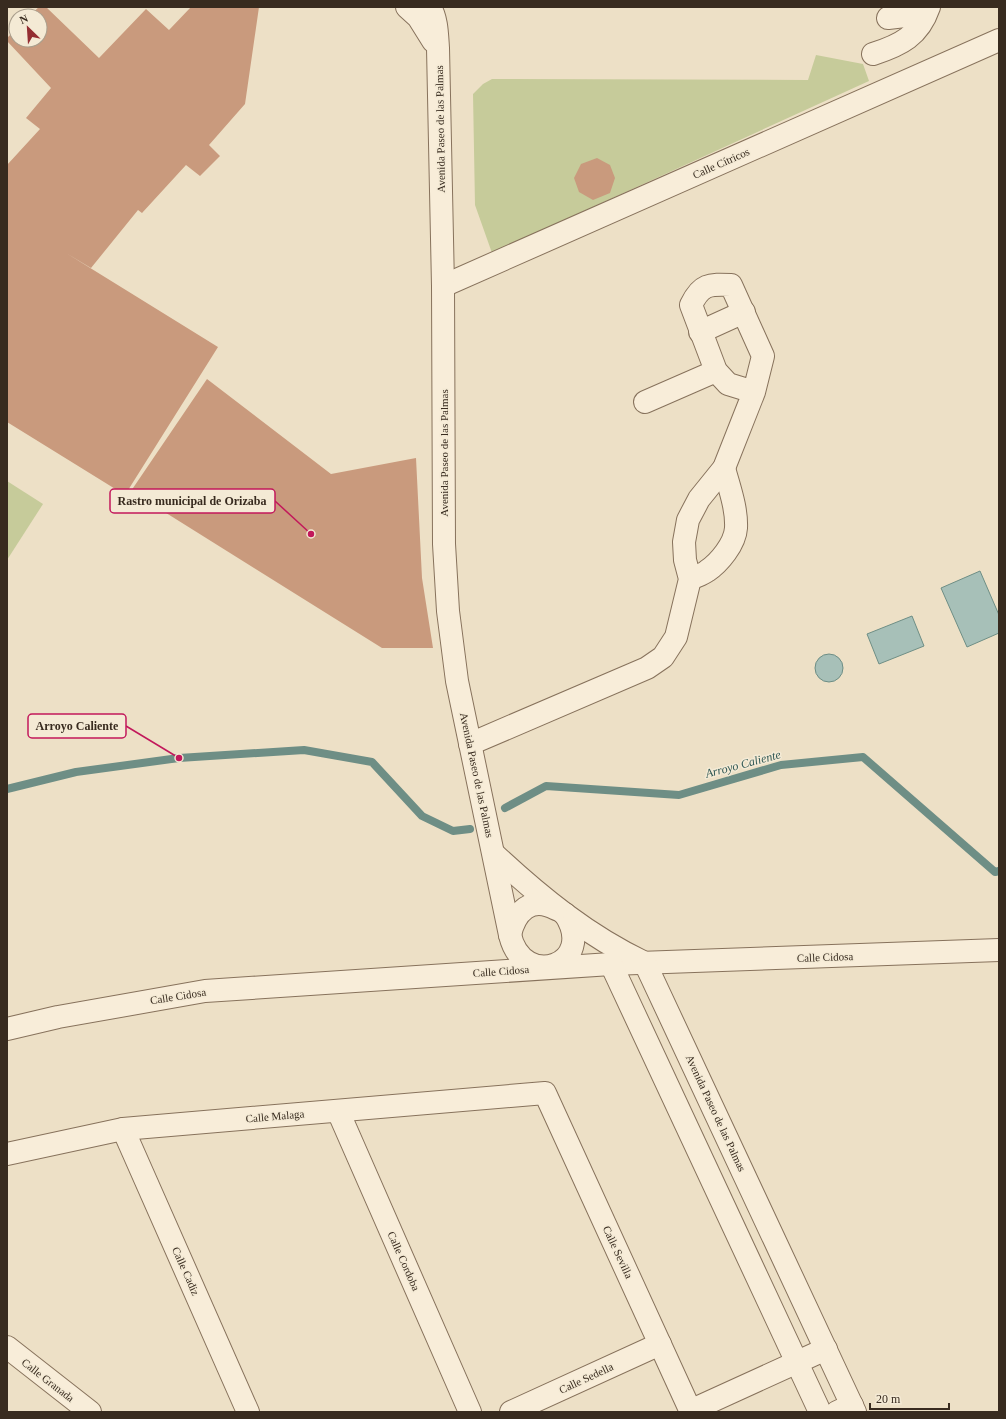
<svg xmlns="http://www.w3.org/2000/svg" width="1006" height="1419" font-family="Georgia,serif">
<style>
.green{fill:#c6cb9a}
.water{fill:#a7c0b8;stroke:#6e8e85}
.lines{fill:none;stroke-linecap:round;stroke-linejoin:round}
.stream{stroke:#6e8e85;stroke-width:8}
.building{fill:#c99a7d}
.minor-casing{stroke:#87725c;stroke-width:24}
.tertiary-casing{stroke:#87725c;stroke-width:24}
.minor{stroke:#f8edd9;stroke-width:22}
.tertiary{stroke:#f8edd9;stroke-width:22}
.labels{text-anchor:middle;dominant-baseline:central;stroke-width:3;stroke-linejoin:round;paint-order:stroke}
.street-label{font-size:11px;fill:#382b1f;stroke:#f4ead5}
.water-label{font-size:12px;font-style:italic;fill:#2f5753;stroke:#f4ead5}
.leader{fill:none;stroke:#c2185b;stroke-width:1.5}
.callout-dot{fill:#c2185b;stroke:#f4ead5;stroke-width:1.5}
.callout{fill:#f4ead5;stroke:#c2185b;stroke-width:1.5}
.callout-label{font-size:12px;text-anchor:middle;font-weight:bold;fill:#382b1f}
</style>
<rect width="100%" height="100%" fill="#ede0c6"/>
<g class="green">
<path d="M816 55 863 64 869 81 492 253 475 205 473 94 483 84 492 79 808 80Z"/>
<path d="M7 481 43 504 7 560Z"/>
</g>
<g class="water">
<path d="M980 571 999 615V633L967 647 941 588Z"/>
<path d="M912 616 924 646 879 664 867 634Z"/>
<circle cx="829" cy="668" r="14"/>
</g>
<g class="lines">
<g class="stream">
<path d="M7 789 76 772 179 758 304 750 372 762 422 816 453 831 470 829"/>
<path d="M505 808 546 786 679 795 781 765 863 757 995 872 999 871"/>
</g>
</g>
<g class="building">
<path d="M39 7H46L99 58 146 9 169 30 191 7H259L245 104 209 145 220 156 200 176 186 165 142 213 138 210 91 268 66 253 218 347 125 495 7 422V165L40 129 26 118 51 88 7 41V38L16 29V40H40V16H29Z"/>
<path d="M597 158 610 165 615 178 610 193 593 200 579 192 574 178 581 164Z"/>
<path d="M207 379 331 474 416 458 422 578 433 648H382L131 491Z"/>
</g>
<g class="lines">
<defs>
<g id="minor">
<path d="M888 18 905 16 923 7"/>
<path d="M873 54C901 45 919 36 929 7"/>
<path d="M443 286 999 40"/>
<path d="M700 332 744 312"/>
<path d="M645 402 716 371"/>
<path d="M690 579C696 576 702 575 707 571 719 563 735 544 736 528 737 508 729 487 724 468"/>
<path d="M470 744 647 668 663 657 676 637 690 579 685 560 684 542 688 520 699 499 724 468 754 392 763 356 731 285C709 284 701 284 691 305L716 371 728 384 754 392"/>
<path d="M7 1029 58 1017 205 991 611 964 999 950"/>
<path d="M338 1111 470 1412"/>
<path d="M123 1129 248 1412"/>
<path d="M7 1154 123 1129 545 1093 691 1412"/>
<path d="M7 1347 90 1412"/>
<path d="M690 1411 826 1349"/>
<path d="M511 1412 660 1344"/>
<path d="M837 1412 852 1405"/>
</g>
<g id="tertiary">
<path d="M407 7 418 17 433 41"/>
<path d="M430 7C437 19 437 34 438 48L443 286 444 544 448 611 457 681 510 935C523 991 598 965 565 914"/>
<path d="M494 854C540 897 588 936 645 963L855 1412"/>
<path d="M510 935C515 912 531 895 556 909"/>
<path d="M611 964 820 1412"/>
</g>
</defs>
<use href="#minor" class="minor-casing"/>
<use href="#tertiary" class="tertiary-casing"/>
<use href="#minor" class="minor"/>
<use href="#tertiary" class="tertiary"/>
</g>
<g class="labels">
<g class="street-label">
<text transform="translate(440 129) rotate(-91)">Avenida Paseo de las Palmas</text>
<text transform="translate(721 163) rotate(-24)">Calle Cítricos</text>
<text transform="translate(444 453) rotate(-90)">Avenida Paseo de las Palmas</text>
<text transform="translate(477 775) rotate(78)">Avenida Paseo de las Palmas</text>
<text transform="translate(825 957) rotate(-2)">Calle Cidosa</text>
<text transform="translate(501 971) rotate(-4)">Calle Cidosa</text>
<text transform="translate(178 996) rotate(-9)">Calle Cidosa</text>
<text transform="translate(716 1113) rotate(65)">Avenida Paseo de las Palmas</text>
<text transform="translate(275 1116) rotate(-5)">Calle Malaga</text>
<text transform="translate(618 1252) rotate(65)">Calle Sevilla</text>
<text transform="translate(404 1261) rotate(66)">Calle Cordoba</text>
<text transform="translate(186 1271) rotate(66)">Calle Cadiz</text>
<text transform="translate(586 1378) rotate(-25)">Calle Sedella</text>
<text transform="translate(48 1380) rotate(38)">Calle Granada</text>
</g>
<g class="water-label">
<text transform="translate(743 764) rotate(-15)">Arroyo Caliente</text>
</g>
</g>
<path class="leader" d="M311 534L275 501M179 758L126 726"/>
<g class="callout-dot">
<circle cx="311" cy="534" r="4"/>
<circle cx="179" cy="758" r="4"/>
</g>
<g class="callout">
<rect x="110" y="489" width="165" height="24" rx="4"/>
<rect x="28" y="714" width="98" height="24" rx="4"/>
</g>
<g class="callout-label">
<text x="192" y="505">Rastro municipal de Orizaba</text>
<text x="77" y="730">Arroyo Caliente</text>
</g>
<rect width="1006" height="1419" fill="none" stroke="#382b1f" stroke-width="16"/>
<g transform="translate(28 28) rotate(335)"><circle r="19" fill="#f4ead5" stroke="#a99e8c"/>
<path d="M0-3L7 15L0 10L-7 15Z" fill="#942e32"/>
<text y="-6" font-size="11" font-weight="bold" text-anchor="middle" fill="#382b1f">N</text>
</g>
<path d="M870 1403v6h79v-6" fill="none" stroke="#382b1f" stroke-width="2"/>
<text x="876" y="1403" font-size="12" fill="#382b1f" stroke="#f4ead5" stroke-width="3" paint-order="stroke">20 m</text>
</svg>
